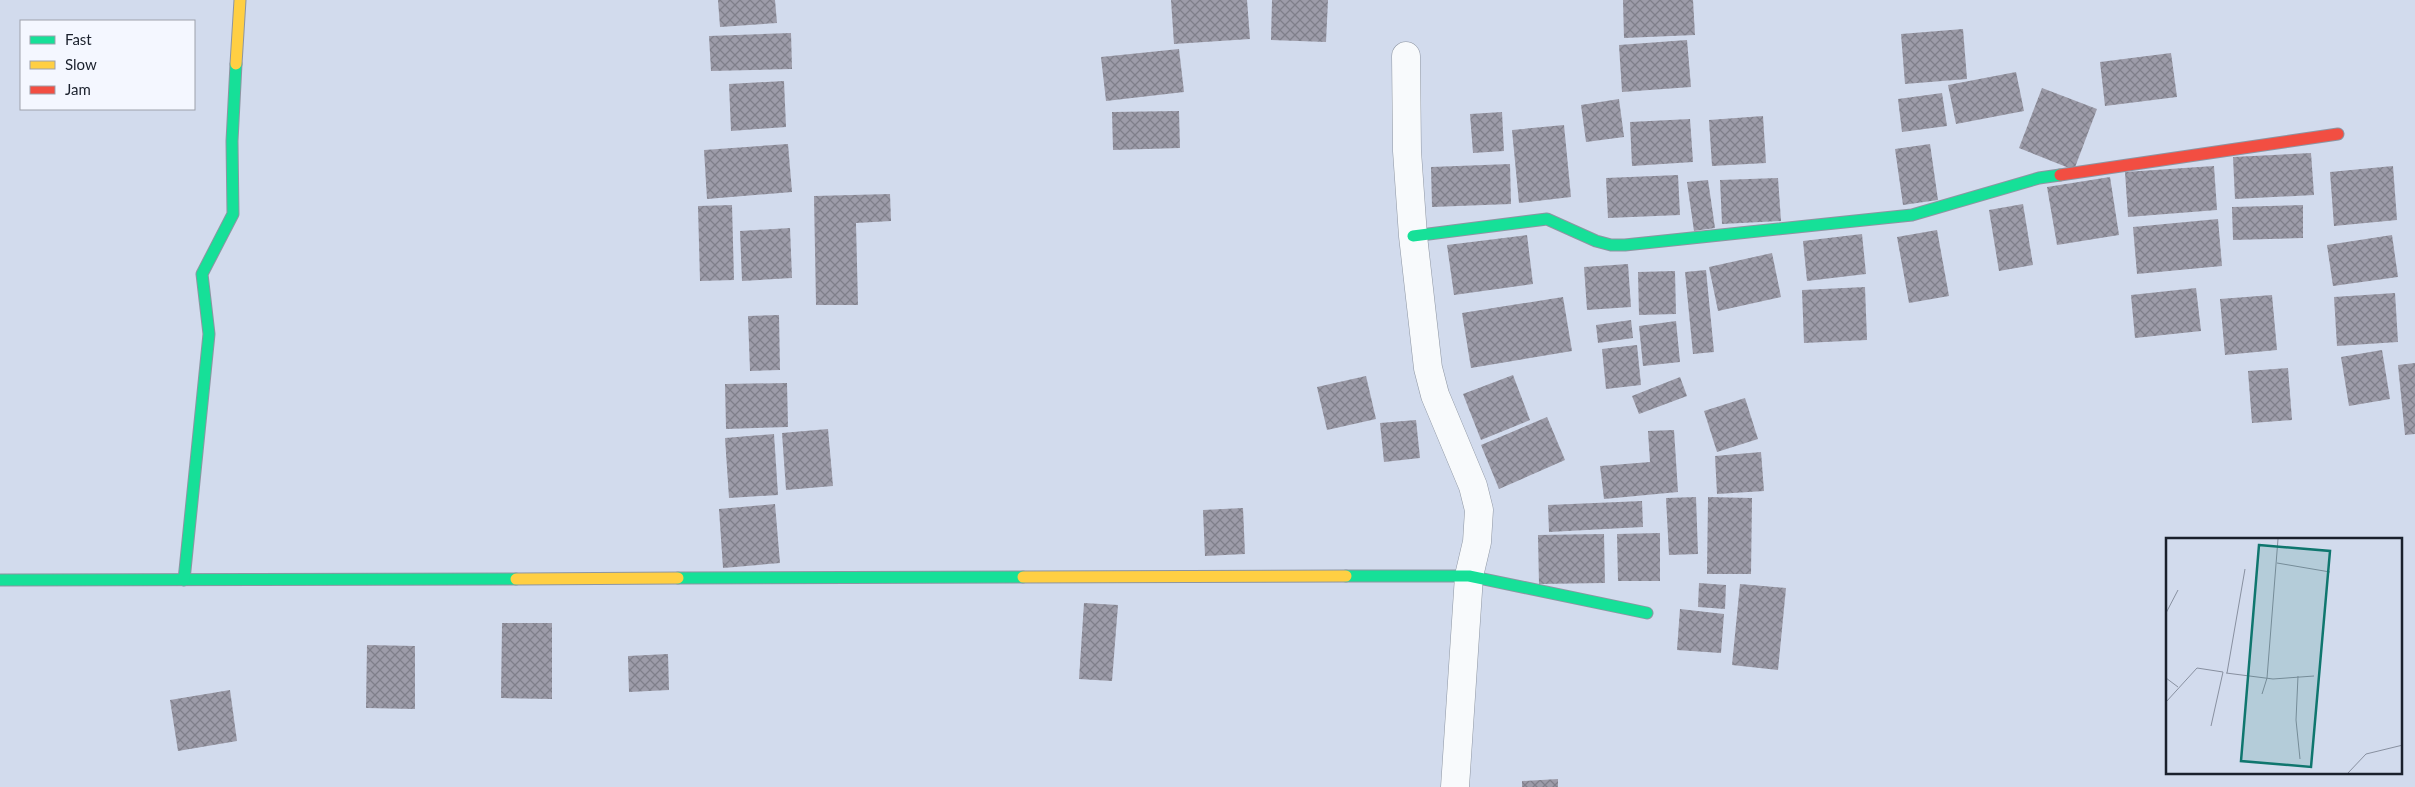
<svg xmlns="http://www.w3.org/2000/svg" width="2415" height="787" font-family="Lato,sans-serif">
<style>
.building{fill:url(#building-cross-hatch)}
.lines{fill:none;stroke-linecap:round;stroke-linejoin:round}
.street-casing{stroke:#8d95a2;stroke-width:29}
.fast-casing{stroke:#8d95a2;stroke-width:13}
.slow-casing{stroke:#8d95a2;stroke-width:13}
.jam-casing{stroke:#8d95a2;stroke-width:13}
.street{stroke:#f8fafc;stroke-width:28}
.fast{stroke:#16e098;stroke-width:11}
.slow{stroke:#ffcf43;stroke-width:11}
.jam{stroke:#f24e42;stroke-width:11}
.inset-road{fill:none;stroke:#8890a0;stroke-width:1}
.view{fill:#0f766e;fill-opacity:0.15;stroke:#0f766e;stroke-width:2.5}
.inset-edge{fill:none;stroke:#1a202c;stroke-width:2.5}
</style>
<defs>
<pattern id="building-cross-hatch" width="8" height="8" patternUnits="userSpaceOnUse" patternTransform="scale(1.25)"><rect width="8" height="8" fill="#9d9ca9"/><path d="M0 0l8 8M0 8l8-8" fill="none" stroke="#7f7f8a"/></pattern>
</defs>
<rect width="100%" height="100%" fill="#d2dbed"/>
<g class="building">
<path d="M718 0H775L777 23 720 27Z"/>
<path d="M1171 0H1247L1250 39 1174 44Z"/>
<path d="M1272 0H1328L1326 42 1271 40Z"/>
<path d="M1623 0H1693L1695 35 1624 38Z"/>
<path d="M1963 29 1967 79 1905 84 1901 34Z"/>
<path d="M791 33 792 69 711 71 709 36Z"/>
<path d="M1687 40 1691 87 1622 92 1619 45Z"/>
<path d="M1179 49 1184 92 1106 101 1101 57Z"/>
<path d="M2171 53 2177 97 2105 106 2100 62Z"/>
<path d="M2016 72 2024 111 1956 124 1948 85Z"/>
<path d="M784 81 786 127 731 131 729 84Z"/>
<path d="M2042 88 2097 109 2074 170 2019 148Z"/>
<path d="M1942 93 1947 126 1902 132 1898 99Z"/>
<path d="M1619 99 1624 137 1586 142 1581 105Z"/>
<path d="M1179 111 1180 148 1113 150 1112 112Z"/>
<path d="M1502 112 1504 151 1473 153 1470 114Z"/>
<path d="M1763 116 1766 163 1712 166 1709 120Z"/>
<path d="M1690 119 1693 162 1632 166 1630 122Z"/>
<path d="M1564 125 1571 197 1519 203 1512 130Z"/>
<path d="M788 144 792 192 707 199 704 150Z"/>
<path d="M1930 144 1938 200 1903 205 1895 149Z"/>
<path d="M2311 153 2314 195 2235 199 2233 157Z"/>
<path d="M1510 164 1511 204 1432 207 1431 167Z"/>
<path d="M2214 166 2217 210 2128 217 2125 172Z"/>
<path d="M2393 166 2397 220 2334 226 2330 172Z"/>
<path d="M1678 175 1680 215 1608 218 1606 178Z"/>
<path d="M2110 177 2119 235 2057 245 2047 187Z"/>
<path d="M1778 178 1781 221 1722 224 1720 180Z"/>
<path d="M1708 180 1715 228 1694 231 1687 182Z"/>
<path d="M890 194 891 221 856 223 858 305H816L814 196Z"/>
<path d="M2023 204 2033 265 1999 271 1989 210Z"/>
<path d="M732 205 734 280 700 281 698 206Z"/>
<path d="M2303 205V238L2233 240 2232 207Z"/>
<path d="M2218 219 2222 266 2137 274 2133 227Z"/>
<path d="M790 228 792 278 742 281 740 231Z"/>
<path d="M1937 230 1949 296 1909 303 1897 237Z"/>
<path d="M1862 234 1866 274 1807 281 1803 241Z"/>
<path d="M1527 235 1533 284 1454 295 1447 245Z"/>
<path d="M2392 235 2398 277 2333 286 2327 245Z"/>
<path d="M1772 253 1781 297 1718 311 1709 267Z"/>
<path d="M1628 264 1631 307 1587 310 1584 267Z"/>
<path d="M1706 270 1714 352 1693 354 1685 272Z"/>
<path d="M1675 271 1676 314 1639 315 1638 272Z"/>
<path d="M1865 287 1867 340 1804 343 1802 290Z"/>
<path d="M2196 288 2201 331 2135 338 2131 295Z"/>
<path d="M2395 293 2398 342 2337 346 2334 297Z"/>
<path d="M2272 295 2277 350 2225 355 2220 299Z"/>
<path d="M1563 297 1572 351 1471 368 1462 313Z"/>
<path d="M779 315 780 370 750 371 748 316Z"/>
<path d="M1631 320 1633 338 1598 343 1596 325Z"/>
<path d="M1676 321 1680 362 1643 366 1639 326Z"/>
<path d="M1637 345 1641 385 1606 389 1602 349Z"/>
<path d="M2382 350 2390 399 2349 406 2341 357Z"/>
<path d="M2415 363V434L2405 435 2398 365Z"/>
<path d="M2288 368 2292 420 2252 423 2248 371Z"/>
<path d="M1513 375 1530 420 1481 440 1463 394Z"/>
<path d="M1366 376 1376 419 1327 430 1317 387Z"/>
<path d="M1680 377 1687 396 1639 414 1632 396Z"/>
<path d="M787 383 788 427 726 429 725 384Z"/>
<path d="M1745 398 1758 439 1717 452 1704 411Z"/>
<path d="M1547 417 1565 460 1499 489 1481 445Z"/>
<path d="M1416 420 1420 458 1384 462 1380 423Z"/>
<path d="M828 429 833 486 786 490 782 433Z"/>
<path d="M1674 430 1678 492 1604 499 1600 466 1650 462 1648 431Z"/>
<path d="M774 434 778 495 729 498 725 438Z"/>
<path d="M1761 452 1764 491 1717 494 1715 456Z"/>
<path d="M1696 497 1698 554 1669 555 1666 498Z"/>
<path d="M1708 497 1752 498 1751 574H1707Z"/>
<path d="M1642 501 1643 527 1549 532 1548 505Z"/>
<path d="M775 504 780 563 723 568 719 509Z"/>
<path d="M1243 508 1245 554 1205 556 1203 510Z"/>
<path d="M1660 533V581H1618L1617 534Z"/>
<path d="M1604 534 1605 583 1539 584 1538 535Z"/>
<path d="M1699 583 1726 585 1725 609 1698 607Z"/>
<path d="M1740 584 1786 588 1778 670 1732 665Z"/>
<path d="M1084 603 1118 605 1112 681 1079 679Z"/>
<path d="M1680 609 1724 614 1721 653 1677 650Z"/>
<path d="M502 623H552V699L501 698Z"/>
<path d="M367 645 415 646V709L366 708Z"/>
<path d="M668 654 669 690 629 692 628 656Z"/>
<path d="M230 690 237 741 178 751 170 700Z"/>
<path d="M1558 779V787H1522V781Z"/>
</g>
<g class="lines">
<defs>
<path id="street" d="M1406 56 1407 151 1413 236 1428 368 1435 395 1473 486 1479 510 1477 542 1469 576 1455 787"/>
<g id="fast">
<path d="M1413 236 1547 219 1596 241 1611 245H1625L1912 215 2039 178 2060 175"/>
<path d="M1346 576H1469L1647 613"/>
<path d="M678 578 1023 577"/>
<path d="M0 580 516 579"/>
<path d="M184 580 209 334 202 274 233 214 232 141 236 64"/>
</g>
<g id="slow">
<path d="M236 64 240 0"/>
<path d="M1023 577 1346 576"/>
<path d="M516 579 678 578"/>
</g>
<path id="jam" d="M2060 175 2338 134"/>
</defs>
<use href="#street" class="street-casing"/>
<use href="#fast" class="fast-casing"/>
<use href="#slow" class="slow-casing"/>
<use href="#jam" class="jam-casing"/>
<use href="#street" class="street"/>
<use href="#fast" class="fast"/>
<use href="#slow" class="slow"/>
<use href="#jam" class="jam"/>
</g>
<g transform="translate(2166 538)">
<rect width="236" height="236" fill="#d2dbed"/>
<path class="inset-road" d="M111 25 164 34M0 75 12 52M60 135 107 141 148 138M61 135 79 31M132 138 130 182 134 221M0 140 12 149M96 156 101 140 112 1M0 164 31 130 57 134 45 188M182 235 200 216 237 207"/>
<path class="view" d="M93 7 164 13 145 229 75 223Z"/>
<rect width="236" height="236" class="inset-edge"/>
</g>
<rect x="20" y="20" width="175" height="90" fill="#f4f7ff" stroke="#9da1ab"/>
<rect x="30" y="36" width="25" height="8" fill="#16e098" stroke="#9da1ab"/>
<text x="65" y="45" font-size="15" fill="#1a202c">Fast</text>
<rect x="30" y="61" width="25" height="8" fill="#ffcf43" stroke="#9da1ab"/>
<text x="65" y="70" font-size="15" fill="#1a202c">Slow</text>
<rect x="30" y="86" width="25" height="8" fill="#f24e42" stroke="#9da1ab"/>
<text x="65" y="95" font-size="15" fill="#1a202c">Jam</text>
</svg>
